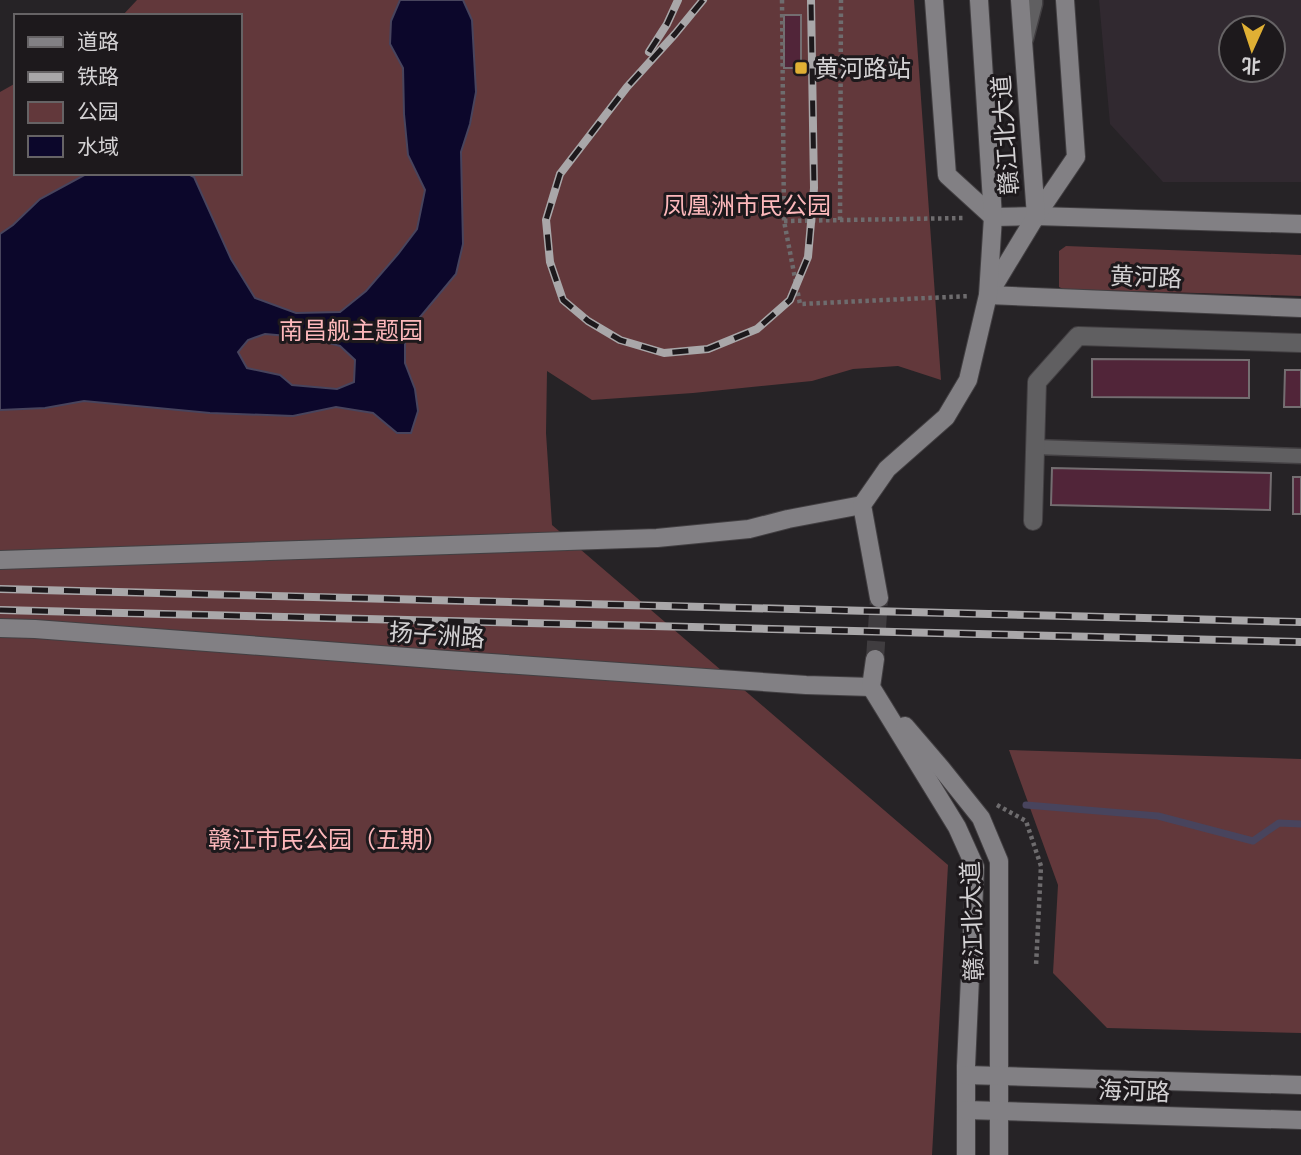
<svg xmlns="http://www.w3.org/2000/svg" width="1301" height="1155" font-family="Figtree,'Noto Sans SC',sans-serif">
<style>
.built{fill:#312930;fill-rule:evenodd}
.green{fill:#62383b}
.water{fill:#0c072b;stroke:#48445d;stroke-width:2;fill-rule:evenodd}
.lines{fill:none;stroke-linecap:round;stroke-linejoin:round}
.stream{stroke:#48445d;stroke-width:7}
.building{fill:#512539;stroke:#746e71;stroke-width:2}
.secondary-tunnel{stroke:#403d40;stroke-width:18;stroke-dasharray:18 9;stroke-linecap:butt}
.lane-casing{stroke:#423f42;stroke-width:17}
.street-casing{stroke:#423f42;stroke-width:20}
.secondary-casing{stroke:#423f42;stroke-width:20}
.path{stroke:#6e6c6e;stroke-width:4.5;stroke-dasharray:3.5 3.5;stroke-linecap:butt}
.lane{stroke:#605f61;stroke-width:14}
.street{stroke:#605f61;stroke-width:18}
.secondary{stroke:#828084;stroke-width:18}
.rail-casing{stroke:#a9a7a9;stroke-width:8}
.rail{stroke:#1d191c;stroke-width:5;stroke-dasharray:16;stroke-linecap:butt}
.poi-dot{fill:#e0b034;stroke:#1d191c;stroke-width:2.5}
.labels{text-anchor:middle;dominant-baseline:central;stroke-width:6;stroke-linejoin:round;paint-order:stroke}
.poi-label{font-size:24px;fill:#d3d1d3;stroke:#1d191c;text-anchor:start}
.street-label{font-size:24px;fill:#d3d1d3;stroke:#1d191c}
.park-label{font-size:24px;fill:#fdb8bb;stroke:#1d191c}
</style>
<rect width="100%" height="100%" fill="#262326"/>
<path class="built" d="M1099 0H1301V182H1163L1110 124ZM1231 28H1273V70H1231Z"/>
<g class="green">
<path d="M137 0H914L941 380 898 366 853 369 812 381 693 393 592 400 547 371 546 433 552 525 948 865 932 1155H0V92L16 83V173H240V16H122Z"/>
<path d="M1066 246 1301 255V296L1063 289 1059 287V251Z"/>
<path d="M1009 750 1301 759V1033L1107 1028 1053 973 1058 885Z"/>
</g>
<path class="water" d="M400 0H463L472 20 476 92 470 124 461 152 463 244 456 274 405 335V363L415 389 418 411 411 433H397L373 413 336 407 293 416 210 413 84 401 45 408 0 410V234L13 225 40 199 88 173H186L194 177 231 259 255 298 296 313 340 312 366 291 398 254 417 229 425 190 408 155 404 114 403 68 390 44 391 21ZM265 334 311 338 340 346 355 360 354 382 337 389 292 385 280 375 247 368 238 352 248 340Z"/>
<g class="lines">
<path class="stream" d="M1026 805 1158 816 1253 841 1279 823 1301 824"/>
</g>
<g class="building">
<rect x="784" y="15" width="17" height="53"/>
<path d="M1092 359 1249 360V398L1092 397Z"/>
<path d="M1285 370H1301V407H1284Z"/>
<path d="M1052 468 1271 473 1270 510 1051 505Z"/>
<rect x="1293" y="477" width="8" height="37"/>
</g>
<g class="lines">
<path class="secondary-tunnel" d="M875 659 879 598"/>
<defs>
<g id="lane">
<path d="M1026 39 1035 4V0"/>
<path d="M1035 447 1301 456"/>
</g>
<path id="street" d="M1033 521 1037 382 1078 336 1301 343"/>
<g id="secondary">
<path d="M934 0 947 175 993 217 1036 216 1301 224"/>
<path d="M1036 216 1076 157 1065 0"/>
<path d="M990 292 1036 216 1020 0"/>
<path d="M988 295 1301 308"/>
<path d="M0 560 657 538 749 529 788 519 862 505"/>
<path d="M879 598 862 505 887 469 946 417 968 380 988 295 993 217 979 0"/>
<path d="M0 628 35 629 447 660 806 685 871 687"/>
<path d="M875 659 871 687 957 827 975 867 966 1066V1155"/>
<path d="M905 726 941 768 981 818 999 861V1155"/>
<path d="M966 1075 1301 1085"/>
<path d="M966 1110 1301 1120"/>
</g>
</defs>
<use href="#lane" class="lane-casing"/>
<use href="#street" class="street-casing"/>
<use href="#secondary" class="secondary-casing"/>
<g class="path">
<path d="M782 0 784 221 800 304 970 296"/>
<path d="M840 220 841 0"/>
<path d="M784 221 965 218"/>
<path d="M997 805 1026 821 1041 866 1036 966"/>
</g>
<use href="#lane" class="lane"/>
<use href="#street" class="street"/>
<use href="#secondary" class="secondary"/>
<defs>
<g id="rail">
<path d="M703 0 675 34 627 87 560 174 546 220 550 262 563 300 588 321 620 340 664 353 708 349 757 329 790 300 808 257 814 188 811 0"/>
<path d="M649 52 667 24 678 0"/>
<path d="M0 589 1301 622"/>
<path d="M0 610 1301 642"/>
</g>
</defs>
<use href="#rail" class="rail-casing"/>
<use href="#rail" class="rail"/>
</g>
<rect class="poi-dot" x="794" y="61" width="14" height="14" rx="3.5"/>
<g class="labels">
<g class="poi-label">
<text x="815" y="68">黄河路站</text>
</g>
<g class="street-label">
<text transform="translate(1005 135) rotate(-94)">赣江北大道</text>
<text transform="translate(1146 277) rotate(2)">黄河路</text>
<text transform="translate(437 635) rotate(4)">扬子洲路</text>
<text transform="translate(972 921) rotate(-92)">赣江北大道</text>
<text transform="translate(1134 1091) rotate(2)">海河路</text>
</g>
<g class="park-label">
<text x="747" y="205">凤凰洲市民公园</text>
<text x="351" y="330">南昌舰主题园</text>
<text x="328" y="839">赣江市民公园（五期）</text>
</g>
</g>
<rect x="14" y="14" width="228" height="161" fill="#1d191c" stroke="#666365" stroke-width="2"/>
<rect x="28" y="37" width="35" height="10" fill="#828084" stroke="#666365" stroke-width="2"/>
<text x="77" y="49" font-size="21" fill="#d3d1d3">道路</text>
<rect x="28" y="72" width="35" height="10" fill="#a9a7a9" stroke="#666365" stroke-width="2"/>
<text x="77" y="84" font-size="21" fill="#d3d1d3">铁路</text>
<rect x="28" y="102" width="35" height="21" fill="#62383b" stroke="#666365" stroke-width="2"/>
<text x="77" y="119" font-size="21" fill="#d3d1d3">公园</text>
<rect x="28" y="136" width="35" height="21" fill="#0c072b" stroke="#666365" stroke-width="2"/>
<text x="77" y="154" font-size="21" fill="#d3d1d3">水域</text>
<g transform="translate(1252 49) rotate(183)"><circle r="33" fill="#1d191c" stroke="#666365" stroke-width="2"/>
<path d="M0-5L12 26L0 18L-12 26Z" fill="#e0b034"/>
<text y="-10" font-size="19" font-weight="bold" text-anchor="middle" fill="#d3d1d3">北</text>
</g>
</svg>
